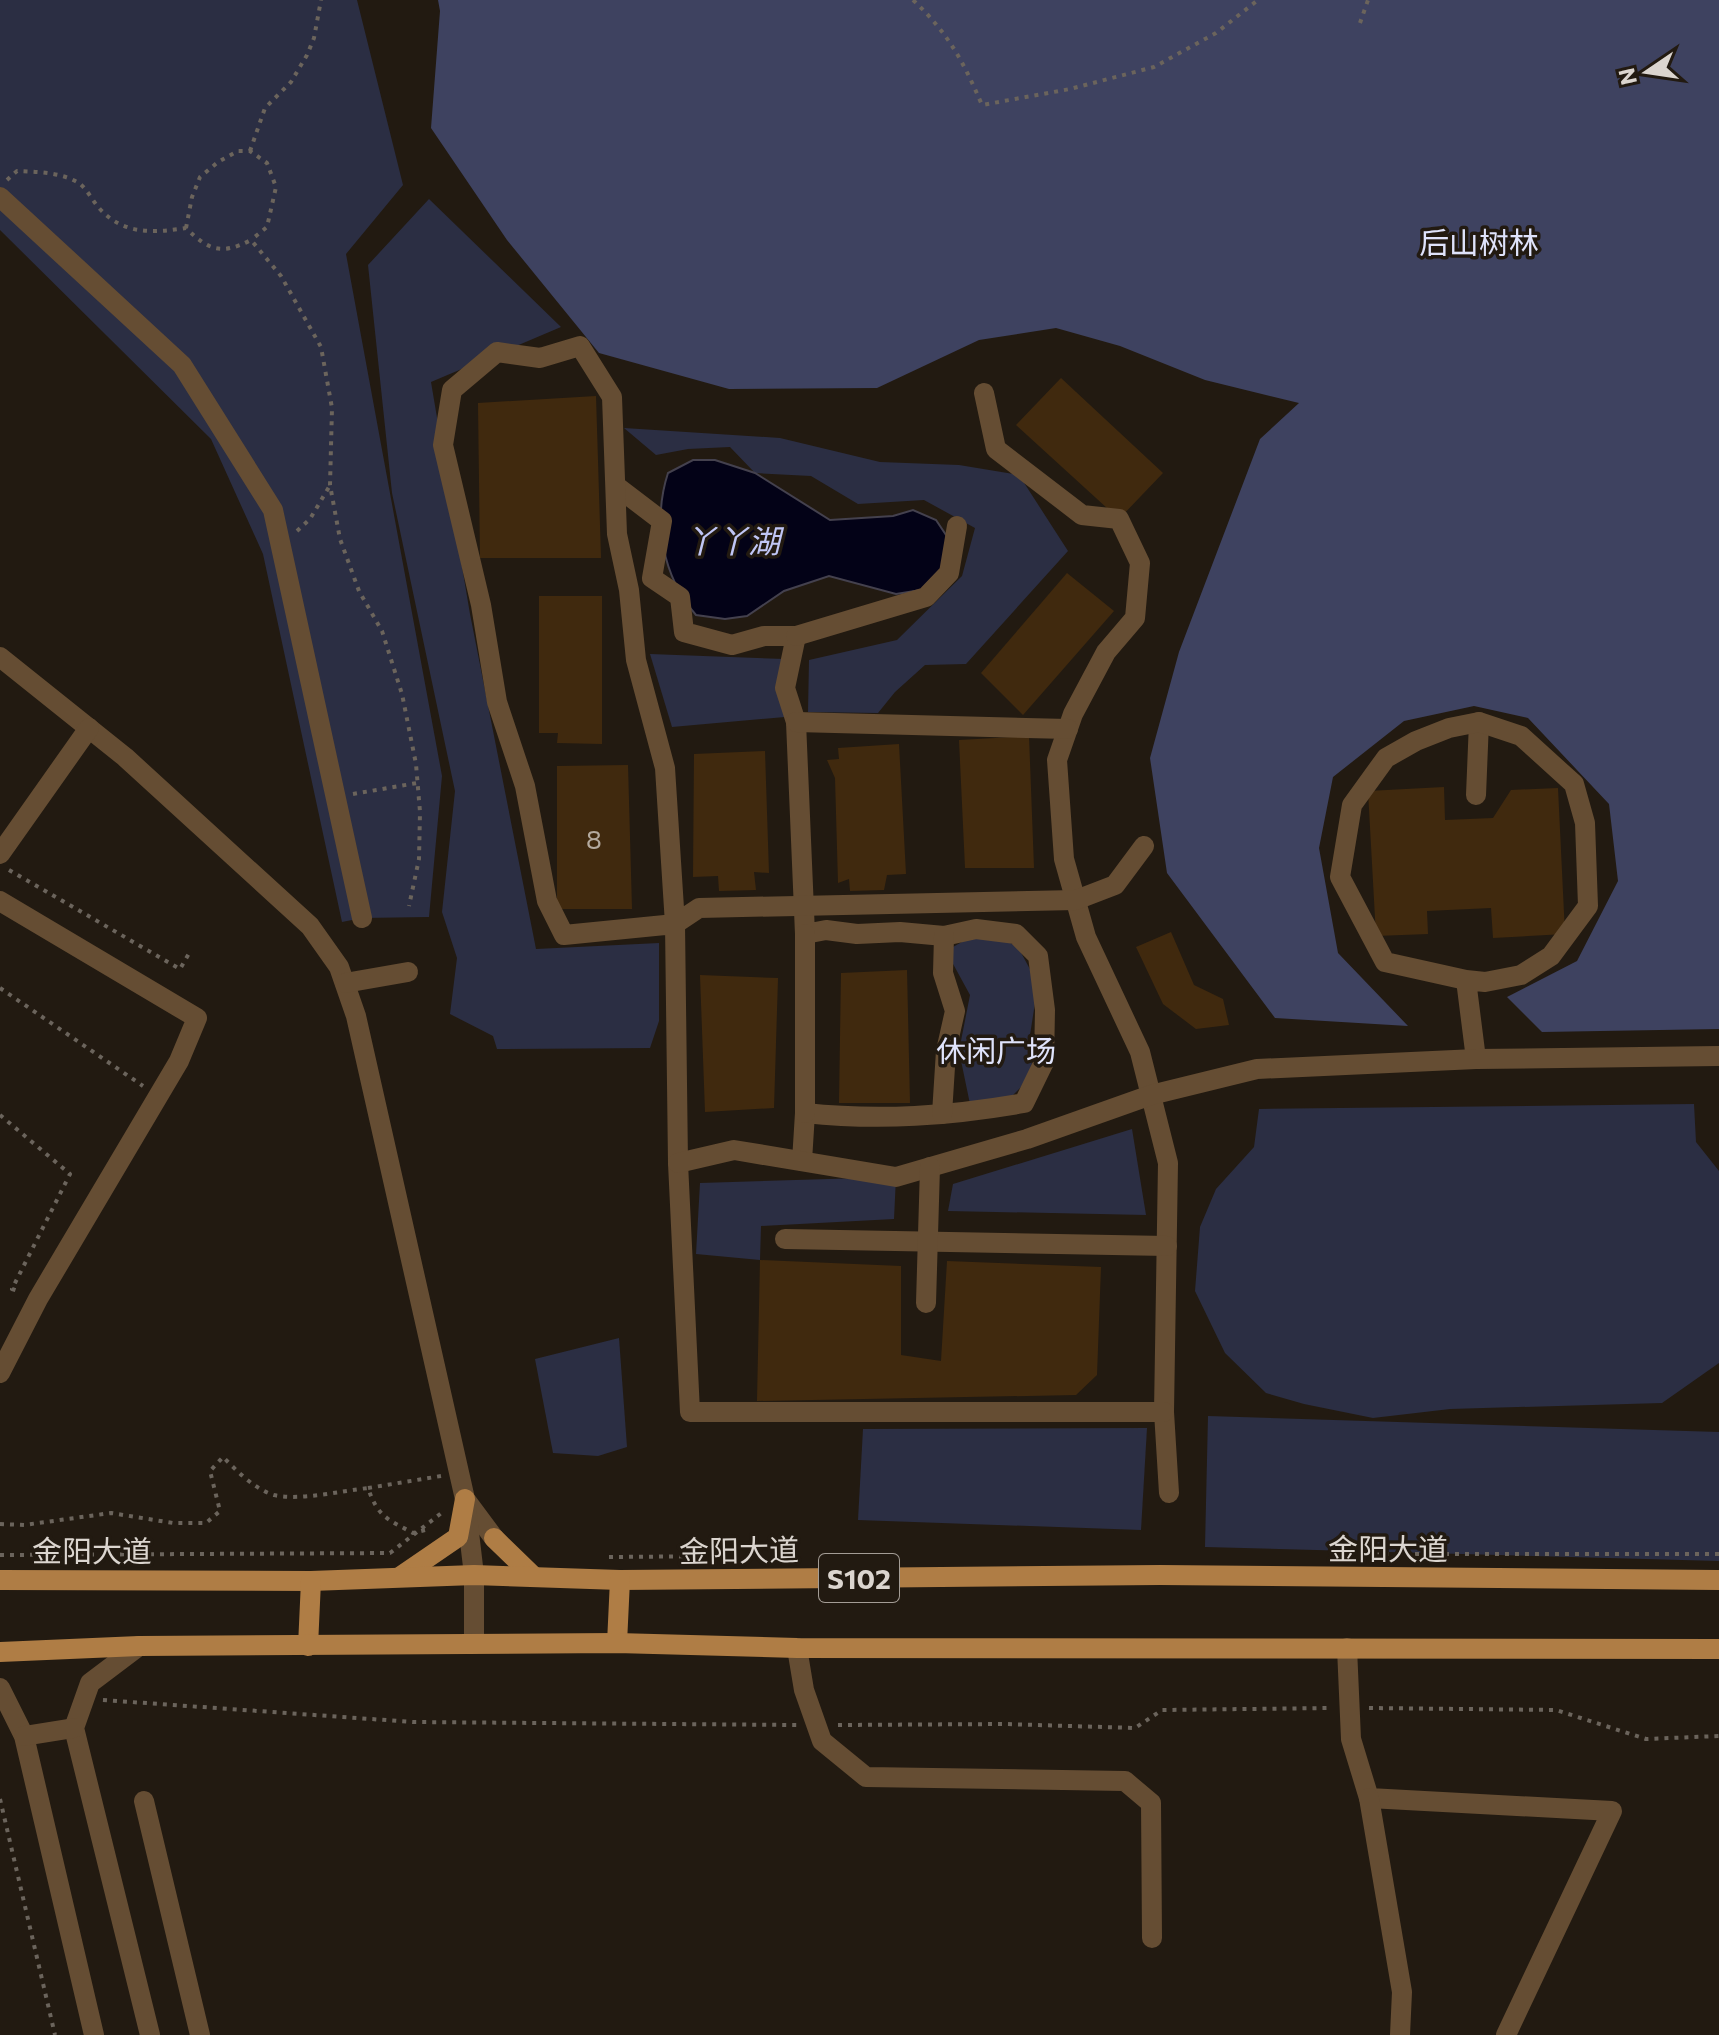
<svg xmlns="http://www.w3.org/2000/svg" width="1719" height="2035" font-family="Commissioner,'Noto Sans SC',sans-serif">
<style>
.green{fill:#2b2e43}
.forest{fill:#3e4260}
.water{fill:#030217;stroke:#44414e;stroke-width:2}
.building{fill:#40290e}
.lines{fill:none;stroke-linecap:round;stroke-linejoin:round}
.path{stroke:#6b645c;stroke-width:4;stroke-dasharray:4 6;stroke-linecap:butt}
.minor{stroke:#654d33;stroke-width:20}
.major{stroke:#af7d45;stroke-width:20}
.labels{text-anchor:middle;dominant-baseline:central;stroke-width:7;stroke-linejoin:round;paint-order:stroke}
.number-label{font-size:26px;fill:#b4aa9f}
.shield{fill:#221a11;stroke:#a49d96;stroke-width:2}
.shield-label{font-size:28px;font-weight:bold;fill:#dbd5cf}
.park-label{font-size:30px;fill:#dfe3fb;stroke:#221a11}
.street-label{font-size:30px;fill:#dbd5cf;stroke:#221a11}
.water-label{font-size:32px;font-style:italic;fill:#c0c6f5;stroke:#221a11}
</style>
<rect width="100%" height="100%" fill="#221a11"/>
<g class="green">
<path d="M0 0H357L403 185 346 254 442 776 429 917 362 918 342 922 263 554 211 439 0 230Z"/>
<path d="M429 199 561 327 431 382 470 614 536 949 659 943V1021L650 1048 497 1049 493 1036 450 1014 457 958 442 912 455 791 392 493 368 265Z"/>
<path d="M624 428 780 438 880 462 959 465 1019 475 1068 551 966 664 925 665 895 692 878 713 808 712 809 660 897 640 962 576 975 528 924 500 858 504 811 476 755 473 730 447 688 449 656 455Z"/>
<path d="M650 654 785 659V717L672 727Z"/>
<path d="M992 933 1018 947 1032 973 1035 1003 1030 1035 1032 1067 1021 1087 1006 1102 970 1104 959 1051 970 995 946 951 967 939Z"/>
<path d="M1694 1104 1696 1142 1719 1171V1363L1662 1403 1450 1409 1373 1418 1304 1404 1266 1393 1225 1353 1195 1291 1200 1227 1216 1189 1254 1147 1259 1109Z"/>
<path d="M1132 1129 1146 1215 948 1211 953 1184Z"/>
<path d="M896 1177 894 1219 761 1226 760 1260 696 1254 700 1183Z"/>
<path d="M619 1338 627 1447 598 1456 553 1453 535 1359Z"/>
<path d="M1208 1416 1719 1432V1561L1205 1547Z"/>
<path d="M1147 1428 1141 1530 858 1520 863 1429Z"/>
</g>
<path class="forest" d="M438 0H1719V1029L1542 1032 1507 997 1577 961 1618 881 1609 804 1528 718 1474 706 1404 721 1333 777 1319 848 1338 953 1408 1026 1275 1018 1167 873 1150 758 1179 652 1260 439 1299 403 1205 380 1120 346 1056 328 979 340 877 388 729 389 599 353 507 240 431 128 440 11Z"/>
<path class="water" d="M693 460H715L755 473 830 520 893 516 913 510 936 520 950 541 945 565 921 590 896 594 829 576 784 591 747 616 725 619 696 615C663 577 652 522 668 473Z"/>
<g class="building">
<path d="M1061 378 1163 473 1119 519 1016 425Z"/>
<path d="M596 396 601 558H480L478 403Z"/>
<path d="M1067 573 1114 611 1023 715 981 673Z"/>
<path d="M539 596H602V744L557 743 558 733H539Z"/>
<path d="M1029 736 1034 868H965L959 740Z"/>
<path d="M899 744 906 874 887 875 884 890 850 891 849 879 838 883 835 778 827 760 839 759 838 748Z"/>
<path d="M765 751 769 873 754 872 756 890 719 891 718 876 693 877 694 754Z"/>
<path d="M628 765 632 909H557V766Z"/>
<path d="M1444 787 1445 820 1493 818 1511 790 1558 788 1565 934 1493 938 1491 908 1427 911 1428 934 1376 936 1368 791Z"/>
<path d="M1171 932 1194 985 1223 999 1229 1025 1196 1029 1163 1004 1136 947Z"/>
<path d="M907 970 910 1103H839L841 973Z"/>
<path d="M700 975 778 978 774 1108 705 1112Z"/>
<path d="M760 1260 901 1266V1355L941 1361 947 1261 1101 1267 1097 1375 1076 1395 757 1401Z"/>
</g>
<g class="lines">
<g class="path">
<path d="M913 0C949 34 963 61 982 105L1070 89 1154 67 1216 33 1258 0"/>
<path d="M1360 23 1368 0"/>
<path d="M250 151 265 108 291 82 307 55 314 38 321 0"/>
<path d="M7 180 17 171C38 172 60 172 79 183 87 189 92 200 99 208 123 235 153 233 186 228 209 251 222 255 251 240L281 276 321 347 332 408 330 485 340 539 359 591 382 631 402 694 416 764 420 812 419 859 409 906"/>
<path d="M186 228 192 197 200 177 218 162 238 151H250L267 163 276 187 267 227 251 240"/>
<path d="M297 531 310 519 329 487"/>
<path d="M353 794 417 783"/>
<path d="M9 870 180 969 191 950"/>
<path d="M0 988 143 1086"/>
<path d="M0 1115 70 1174 12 1289 21 1292"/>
<path d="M368 1488 441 1476"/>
<path d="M0 1524 24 1525 111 1513 173 1523H206L220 1511 210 1471 223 1457C237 1471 254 1489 274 1495 299 1501 341 1491 368 1488 378 1517 387 1519 413 1533L425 1530"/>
<path d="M1365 1554H1719"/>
<path d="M0 1555 390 1553 444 1511"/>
<path d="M609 1557 729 1556"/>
<path d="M103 1700 413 1722 797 1725"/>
<path d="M1369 1708 1556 1710 1646 1739 1719 1736"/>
<path d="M838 1725 1004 1724 1135 1728 1162 1710 1332 1708"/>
<path d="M0 1799 55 2035"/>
</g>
<g class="minor">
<path d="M0 197 182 365 273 510 362 918"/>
<path d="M984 393 996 449 1082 515 1119 519 1140 563 1135 618 1106 652 1073 714 1057 760 1064 859 1086 937 1140 1052 1168 1163 1164 1412 1169 1493"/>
<path d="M616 486 662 521 652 578 680 597 684 632 732 645 764 636H796L785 688 796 722 805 934 826 930 857 934 900 932 944 936 976 929 1016 934 1038 956 1045 1010 1044 1062 1024 1103C949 1116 881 1121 805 1113L802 1161"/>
<path d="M796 636 926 597 949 573 957 526"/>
<path d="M0 657 125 757 310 926 339 967 356 1016 465 1499 494 1538"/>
<path d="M796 722 1068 729"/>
<path d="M1476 795 1479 722"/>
<path d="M1144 846 1115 885 1076 900 699 908 675 924 564 935 547 901 525 786 497 702 481 605 443 445 452 390 497 352 540 358 580 346 612 397 617 534 629 590 636 660 665 768 675 924 678 1163 690 1412H1164"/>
<path d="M0 854 89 728"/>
<path d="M0 901 197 1018 179 1061 38 1299 0 1373"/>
<path d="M1466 980 1485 982 1521 975 1551 956 1588 906 1585 823 1574 784 1521 736 1479 722 1449 728 1416 741 1386 758 1352 805 1340 877 1385 962 1466 980 1476 1059"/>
<path d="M345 983 408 972"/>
<path d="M805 1113V934"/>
<path d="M942 1114 946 1051 955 1011 943 973 944 936"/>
<path d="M678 1163 734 1150 896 1177 1027 1139 1151 1095 1257 1069 1476 1059 1719 1056"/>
<path d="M785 1239 1167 1246"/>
<path d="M926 1303 930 1167"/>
<path d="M466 1507 474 1575V1644"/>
<path d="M139 1646 90 1683 74 1728 150 2035"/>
<path d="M797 1648 804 1690 822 1741 866 1777 1125 1781 1151 1803 1152 1938"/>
<path d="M1347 1648 1351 1739 1369 1798 1612 1811 1506 2035"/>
<path d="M0 1688 24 1736 94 2035"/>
<path d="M24 1736 74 1728"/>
<path d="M1369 1798 1402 1992 1400 2035"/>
<path d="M144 1801 200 2035"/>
</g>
<g class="major">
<path d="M494 1538 533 1576"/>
<path d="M401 1576 458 1537 465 1499"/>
<path d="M0 1580 311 1581 474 1575 620 1580 1160 1575 1719 1580"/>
<path d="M617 1643 620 1580"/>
<path d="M308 1646 311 1581"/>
<path d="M0 1652 139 1646 617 1643 797 1648 1719 1649"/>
</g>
</g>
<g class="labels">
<g class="number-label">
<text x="594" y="838">8</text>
</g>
<rect class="shield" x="819" y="1554" width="80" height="48" rx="6"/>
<g class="shield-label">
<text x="859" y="1578">S102</text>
</g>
<g class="park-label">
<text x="1479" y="241">后山树林</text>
<text x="996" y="1049">休闲广场</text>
</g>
<g class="street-label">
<text x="1388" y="1547">金阳大道</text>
<text x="92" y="1549">金阳大道</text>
<text transform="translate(739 1549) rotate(-1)">金阳大道</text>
</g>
<g class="water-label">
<text x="732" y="540">丫丫湖</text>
</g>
</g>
<g transform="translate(1647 72) rotate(257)" stroke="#221a11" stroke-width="6" paint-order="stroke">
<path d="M0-6L14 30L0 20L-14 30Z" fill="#dbd5cf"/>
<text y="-12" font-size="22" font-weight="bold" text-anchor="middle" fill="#dbd5cf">N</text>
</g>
</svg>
